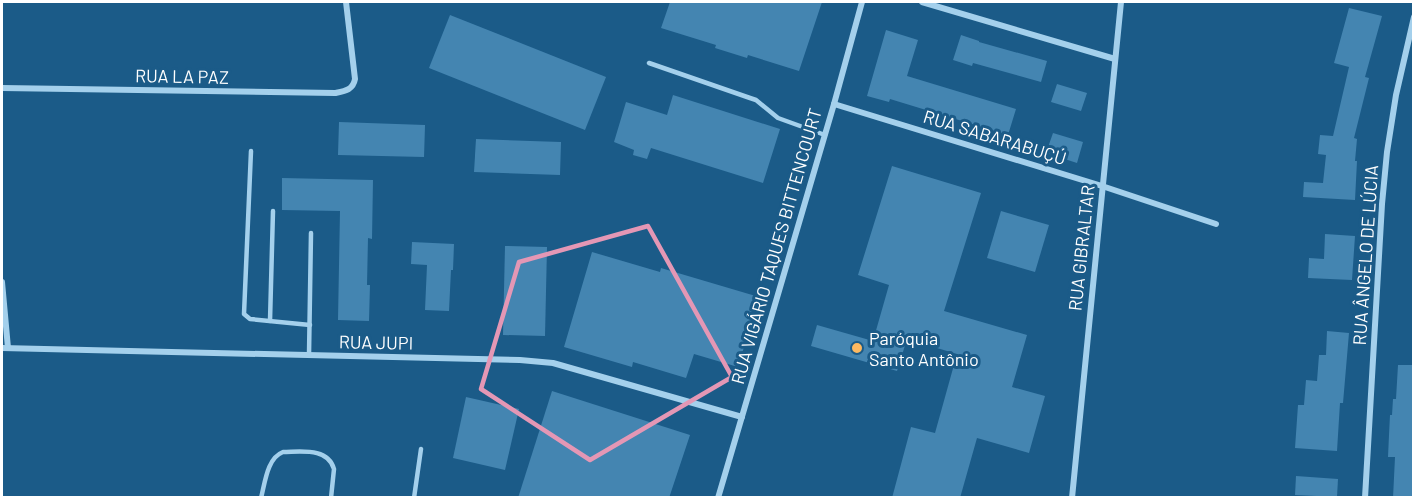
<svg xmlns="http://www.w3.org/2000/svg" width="1415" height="499" font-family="Barlow,sans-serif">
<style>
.building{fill:#4485b1}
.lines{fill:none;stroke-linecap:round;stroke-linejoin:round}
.lane{stroke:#a4d0ec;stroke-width:4.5}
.street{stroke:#a4d0ec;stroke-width:6}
.marked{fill:none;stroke:#e497b5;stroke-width:4.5;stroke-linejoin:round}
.poi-dot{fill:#fdb961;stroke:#1b5b88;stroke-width:2}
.labels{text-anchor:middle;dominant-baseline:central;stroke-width:6;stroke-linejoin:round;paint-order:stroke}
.street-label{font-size:18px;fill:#fff;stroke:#1b5b88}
.poi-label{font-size:18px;fill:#fff;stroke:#1b5b88;text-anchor:start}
</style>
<rect width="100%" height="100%" fill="#1b5b88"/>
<g class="building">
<path d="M670 2H822L799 71 748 55 747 58 715 48 716 45 661 28Z"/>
<path d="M1349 8 1382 16 1365 77 1369 78 1354 138 1357 139 1355 161H1357L1355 200 1303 197 1304 182 1323 183 1326 155 1318 154 1320 135 1333 136 1349 67 1334 63Z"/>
<path d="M450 15 606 77 585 130 429 68Z"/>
<path d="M886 30 918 40 907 76 1016 109 1008 135 890 99 889 102 867 96Z"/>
<path d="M961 35 979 41V42L1047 61 1041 82 973 63 972 66 953 60Z"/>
<path d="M1057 84 1087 93 1081 111 1051 102Z"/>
<path d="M673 95 780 129 763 183 651 148 647 159 633 155 634 150 614 142 626 102 667 115Z"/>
<path d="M339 122 425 125 424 157 338 155Z"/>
<path d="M1053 133 1083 142 1077 163 1046 153Z"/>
<path d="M476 139 561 142 560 175 474 172Z"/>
<path d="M892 166 981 193 944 311 1027 335 1012 387 1045 396 1029 453 977 438 960 498H892L911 427 935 433 957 354 907 339 897 371 811 346 817 325 873 341 889 285 858 275Z"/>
<path d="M282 178 373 180 372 239 368 238 367 285H370L369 321 338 320 340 211 282 210Z"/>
<path d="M1001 211 1049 225 1035 272 987 258Z"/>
<path d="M1325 234 1355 236 1352 280 1308 278 1309 258 1324 259Z"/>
<path d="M412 242 454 244 453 270H451L449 311 425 310 427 265 411 264Z"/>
<path d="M505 246 547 247 545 336 503 335Z"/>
<path d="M592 252 660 272 661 268 759 297 738 367 694 354 686 378 633 362 632 367 564 347Z"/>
<path d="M1327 331 1349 333 1343 403H1340L1337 451 1295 448 1298 405H1304L1306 380 1317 381 1319 355H1326Z"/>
<path d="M1398 365H1413V498H1393L1395 457H1388L1389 435 1390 415H1392L1393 399H1396Z"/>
<path d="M552 391 690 435 669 498H518Z"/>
<path d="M466 397 519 409 505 470 453 458Z"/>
<path d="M1296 476 1338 479 1337 497 1295 495Z"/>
</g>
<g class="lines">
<g class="lane">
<path d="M649 63 750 98 756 100 778 118 825 135"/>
<path d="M251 151 244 314 250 319 310 325"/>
<path d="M270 321 273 211"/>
<path d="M309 355 311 233"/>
<path d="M261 498C265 483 267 458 283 452 300 452 328 447 334 469L331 498"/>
<path d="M414 498 421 449"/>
</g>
<g class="street">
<path d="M922 2 1115 59"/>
<path d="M2 88 335 93C345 91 353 90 355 79L346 2"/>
<path d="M834 104 1102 186 1216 224"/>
<path d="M2 282 8 348"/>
<path d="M2 348 520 360 553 363 742 417"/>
<path d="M718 498 834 104 862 2"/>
<path d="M1072 498 1121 2"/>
<path d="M1365 498 1382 204 1387 152 1396 95 1414 17"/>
</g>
</g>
<path class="marked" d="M648 226 732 377 590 460 481 389 519 262Z"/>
<circle class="poi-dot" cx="857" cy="348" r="6"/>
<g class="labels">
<g class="street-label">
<text transform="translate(182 76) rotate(1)">RUA LA PAZ</text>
<text transform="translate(995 137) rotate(17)">RUA SABARABUÇÚ</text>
<text transform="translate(776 246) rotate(-74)">RUA VIGÁRIO TAQUES BITTENCOURT</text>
<text transform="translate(1081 248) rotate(-84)">RUA GIBRALTAR</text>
<text transform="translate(1365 255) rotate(-86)">RUA ÂNGELO DE LÚCIA</text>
<text transform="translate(376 342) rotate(1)">RUA JUPI</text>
</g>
<g class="poi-label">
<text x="869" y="338">Paróquia<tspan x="869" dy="21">Santo Antônio</tspan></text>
</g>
</g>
<rect width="1415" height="499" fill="none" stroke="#ffffff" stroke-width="6"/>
</svg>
